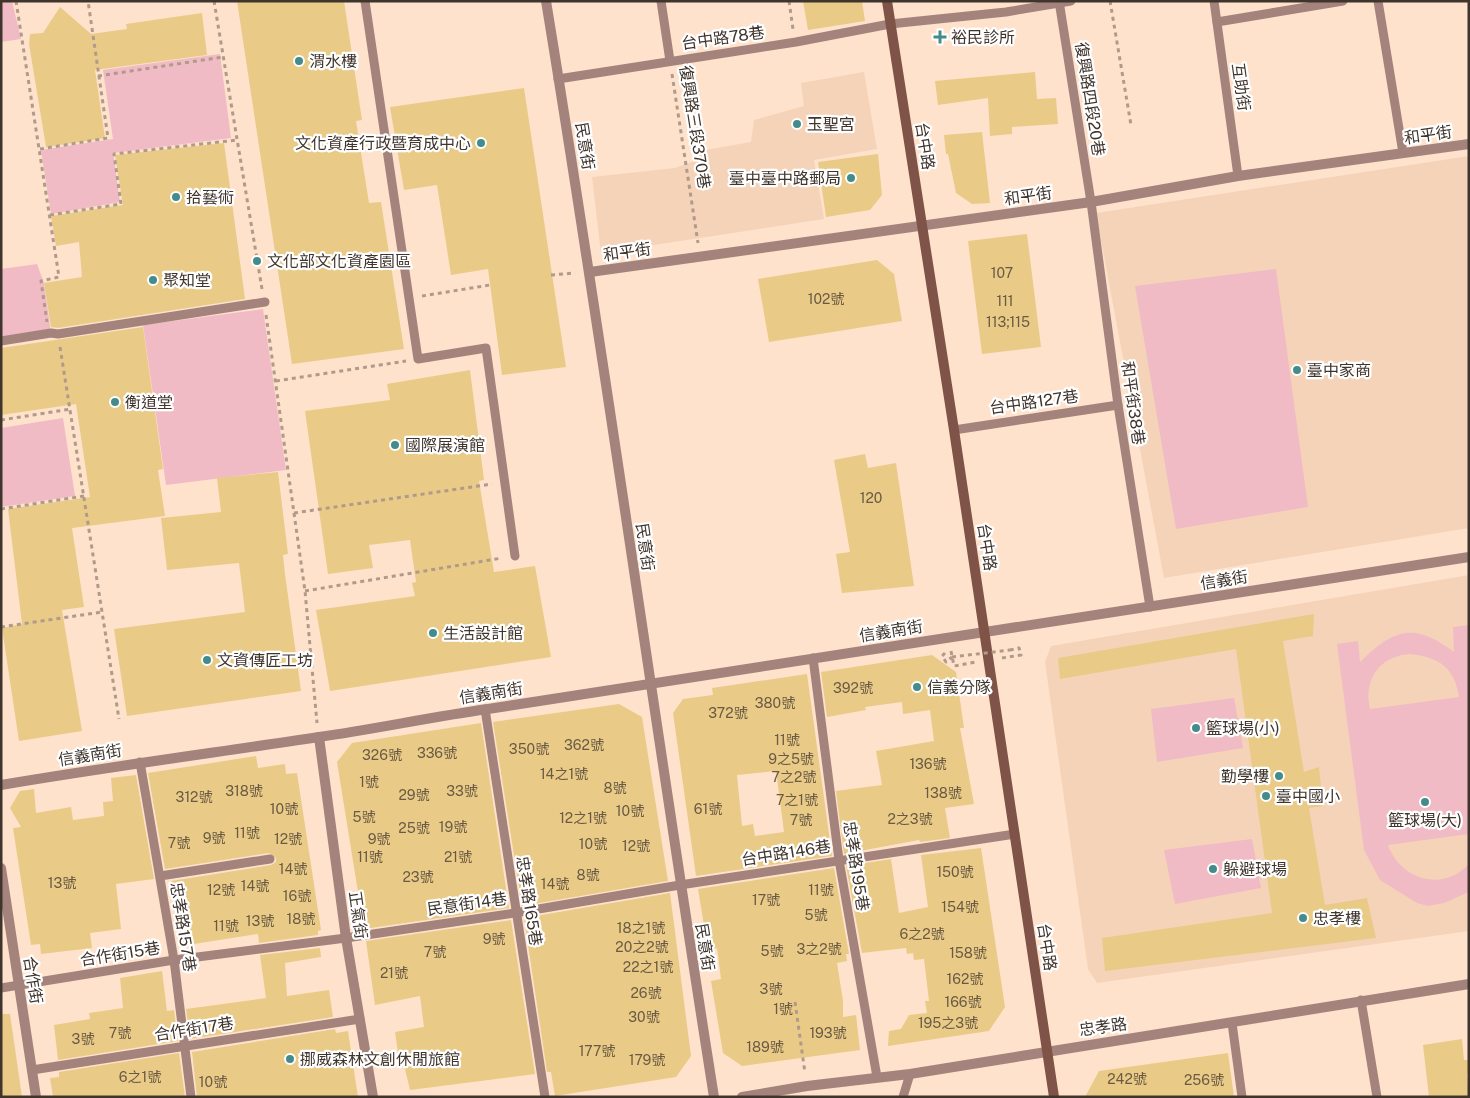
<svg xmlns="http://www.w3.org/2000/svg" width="1470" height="1098" font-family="'Public Sans','Noto Sans TC',sans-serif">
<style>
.built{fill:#f5d3b9}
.park{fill:#f1bbc5;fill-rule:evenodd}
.building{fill:#e9cb87;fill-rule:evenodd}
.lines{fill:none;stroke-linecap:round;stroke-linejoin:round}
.path{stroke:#b09b8b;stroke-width:3;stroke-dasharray:4 4;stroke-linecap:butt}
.lane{stroke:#a4837c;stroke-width:9}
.street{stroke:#a4837c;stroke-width:10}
.secondary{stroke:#805349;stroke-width:10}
.path-bridge{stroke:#b09b8b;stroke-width:3;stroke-dasharray:4 4;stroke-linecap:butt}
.poi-dot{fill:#448c8b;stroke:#fff;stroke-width:2}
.labels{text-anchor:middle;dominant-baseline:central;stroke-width:4.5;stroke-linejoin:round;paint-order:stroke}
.number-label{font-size:14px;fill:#6a5a44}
.poi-label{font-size:16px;fill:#40352d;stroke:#fff;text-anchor:start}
.street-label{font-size:16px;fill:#40352d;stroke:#fff}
</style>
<rect width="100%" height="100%" fill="#fee2cc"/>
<g class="built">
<path d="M864 72 877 149 814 160 824 219 601 253 592 177 675 168 692 162 694 152 751 142 754 120 804 106 801 83Z"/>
<path d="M1469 156V528L1164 578 1096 213Z"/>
<path d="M1469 575V931L1097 983 1088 969 1045 662 1051 646Z"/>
</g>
<g class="park">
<path d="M1 1H12L21 39 1 42Z"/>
<path d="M220 54 231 138 113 153 120 202 51 214 41 150 113 139 103 70Z"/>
<path d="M37 264 44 283 51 333 1 341V269Z"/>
<path d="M1276 269 1308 507 1176 529 1135 286Z"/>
<path d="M263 309 286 470 166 485 143 325Z"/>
<path d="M63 418 75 496 1 507V428Z"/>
<path d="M1469 625V834L1388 845C1400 879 1442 893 1469 864V892L1444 903 1428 906 1417 903 1380 880 1364 850 1337 644 1358 641 1360 662C1394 628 1415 622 1454 652L1453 627ZM1410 654C1439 657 1455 668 1459 697L1370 709C1363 679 1380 656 1410 654Z"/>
<path d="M1234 698 1243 748 1157 762 1151 709Z"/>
<path d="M1252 839 1261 888 1175 904 1164 850Z"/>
</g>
<g class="building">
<path d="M237 1H344L362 120 356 121 369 203 381 202 404 349 292 364Z"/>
<path d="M803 1H862L865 21 808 30Z"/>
<path d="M60 7 91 34 127 29 126 24 202 13 207 55 95 70 105 138 46 147 29 44 30 34 43 33Z"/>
<path d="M1035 72 1037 99 1056 98 1058 124 1012 127V134L990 136 988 98 938 105 935 81Z"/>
<path d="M524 88 566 367 502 375 488 269 451 275 437 185 404 190 390 107Z"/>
<path d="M982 132 990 203 972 204 956 193 948 154H946L944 135Z"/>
<path d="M224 143 245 299 58 328 51 327 44 283 82 277 79 242 56 246 51 216 123 205 115 155Z"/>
<path d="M878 154 882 195 870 210 826 217 818 162Z"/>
<path d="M1027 234 1041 347 982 354 968 241Z"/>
<path d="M877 260 894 274 902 321 769 342 758 279Z"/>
<path d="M143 327 163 469 158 470 165 516 72 528 84 607 62 610 82 731 19 741 2 628 22 624 8 509 90 497 76 404 1 415V348Z"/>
<path d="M470 370 484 480 479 481 494 572 535 566 551 657 330 691 316 610 415 596 412 583 416 582 410 540 369 545 373 568 328 574 305 411 390 400 387 384Z"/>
<path d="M865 454 868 468 896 463 914 586 842 593 836 554 850 552 834 460Z"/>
<path d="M278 472 288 554 283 555 285 574 301 691 127 716 114 629 245 612 239 563 167 570 161 518 221 512 217 478Z"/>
<path d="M1314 614 1313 636 1283 641 1304 772 1319 767 1323 806 1309 808 1325 905 1367 898 1376 938 1105 971 1102 938 1272 913 1236 649 1060 679 1058 658Z"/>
<path d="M932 655 956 672 964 728H960L974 804 945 808 950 838 920 842 919 840 844 854 836 791 882 785 876 751 934 741 930 710 903 714 902 702 865 707 866 710 827 717 821 672Z"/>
<path d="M807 674 832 856 696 876 673 713 683 699 713 695 712 688ZM776 771 784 832 755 836 753 824 742 826 737 775Z"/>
<path d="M619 704 642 717 668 881 522 906 493 722Z"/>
<path d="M481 723 509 908 364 929 337 762 352 743Z"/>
<path d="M256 756 258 768 285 764 286 774 297 773 321 930 318 931V935L259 943 258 934 181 946 171 881 271 865 276 862V858L269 853 165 869 148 773Z"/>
<path d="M136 775 154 879 116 884 121 929 90 933 92 948 41 954 40 944 31 945 13 828 21 827 10 808 20 791 34 789 36 813 71 807 73 820 104 816 103 802 113 801 111 778Z"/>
<path d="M981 848 1005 1007 989 1031 888 1046 889 1031 901 1029 909 1015 927 1013 925 1001H929L924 959 914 960 913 953 907 954 906 948 862 953 846 866 891 859 899 913 928 907 921 855Z"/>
<path d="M834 868 849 954H846L847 961 837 963 843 1001V1017L856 1015 860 1050 742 1066 723 1053 711 981 721 979 717 948 708 950 698 889Z"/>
<path d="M670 893 691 1056 676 1077 555 1096 551 1072H547L524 918Z"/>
<path d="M511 920 535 1074 410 1090 404 1065 400 1066 395 1032 424 1027 420 996 375 1005 366 941Z"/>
<path d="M320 948 321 957 285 963 287 996 329 990 333 1017 190 1039 186 1009 266 998 260 955Z"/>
<path d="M162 971 167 1011 174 1010 178 1041 58 1060 54 1025 90 1019 89 1013 123 1008 120 978Z"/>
<path d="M1 1014H10L22 1097H1Z"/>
<path d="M335 1029 336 1033 348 1031 358 1097H197L192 1052Z"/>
<path d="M1462 1039 1464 1060H1469V1073L1467 1074 1469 1097H1429L1423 1045Z"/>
<path d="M179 1053 185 1097H53L50 1078 59 1077V1072Z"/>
<path d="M1228 1053 1234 1097H1085L1099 1071Z"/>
</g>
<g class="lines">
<g class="path">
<path d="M16 1 59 277 41 281 47 322"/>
<path d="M214 1 262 289"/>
<path d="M789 1 793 29"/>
<path d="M1110 1 1131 125"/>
<path d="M672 74 698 243"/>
<path d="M98 76 223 57"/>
<path d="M40 149 108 138 88 1"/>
<path d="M50 215 121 204 114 154 237 140"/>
<path d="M551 275 575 273"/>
<path d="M422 296 490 285"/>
<path d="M266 315 305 591 317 723"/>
<path d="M60 347 119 719"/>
<path d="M276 381 406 361"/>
<path d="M1 420 71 409"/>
<path d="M1 509 84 496"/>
<path d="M294 513 492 484"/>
<path d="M305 591 502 558"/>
<path d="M1 627 102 612"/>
<path d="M951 651 954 666 976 662"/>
<path d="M945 653 942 656 946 662 952 657"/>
<path d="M1002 658 1021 655 1019 648 1010 650"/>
<path d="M795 1002 805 1073"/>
</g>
<g class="lane">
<path d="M365 1 418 359 486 348 515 556"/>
<path d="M661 1 670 61"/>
<path d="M1059 1 1091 202 1118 405 1150 607"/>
<path d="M1214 1 1238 176"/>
<path d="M1378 1 1403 153"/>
<path d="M1217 22 1343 1"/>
<path d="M558 79 796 42 890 24 1006 12 1071 1"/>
<path d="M1 341 51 333 58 334 265 302"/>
<path d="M954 430 1118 405"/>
<path d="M813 658 839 860 877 1077"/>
<path d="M485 709 545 1097"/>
<path d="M140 762 174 960 191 1097"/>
<path d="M160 876 270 859"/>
<path d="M1 988 174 960 346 938 515 913 680 885 1015 834"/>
<path d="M1361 1000 1377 1097"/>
<path d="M1232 1023 1242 1097"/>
<path d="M32 1070 360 1019"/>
<path d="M903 1097 910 1074"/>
</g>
<g class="street">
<path d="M546 1C606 366 656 732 714 1097"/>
<path d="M590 272 1091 202 1238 176 1469 144"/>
<path d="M319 737 346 938 373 1097"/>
<path d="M1 785C107 767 213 753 319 737 375 729 431 717 488 709 815 659 1142 608 1469 557"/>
<path d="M1 868 36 1097"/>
<path d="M742 1097 807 1086 910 1074 1469 984"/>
</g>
<path class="secondary" d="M887 1 954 430 1054 1097"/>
<path class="path-bridge" d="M952 657 1010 650"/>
</g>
<g class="poi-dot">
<path d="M937.5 29.5h5v5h5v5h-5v5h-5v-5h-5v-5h5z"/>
<circle cx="299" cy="61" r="5"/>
<circle cx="797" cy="124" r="5"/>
<circle cx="481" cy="143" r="5"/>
<circle cx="851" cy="178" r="5"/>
<circle cx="176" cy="197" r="5"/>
<circle cx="257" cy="261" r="5"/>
<circle cx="153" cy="280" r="5"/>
<circle cx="1297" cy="370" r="5"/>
<circle cx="115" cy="402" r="5"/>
<circle cx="395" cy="445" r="5"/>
<circle cx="433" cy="633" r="5"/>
<circle cx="207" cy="660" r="5"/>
<circle cx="917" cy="687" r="5"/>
<circle cx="1196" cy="728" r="5"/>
<circle cx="1279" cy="776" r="5"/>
<circle cx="1266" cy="796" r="5"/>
<circle cx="1425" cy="802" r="5"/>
<circle cx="1213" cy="869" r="5"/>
<circle cx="1303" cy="918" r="5"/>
<circle cx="290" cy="1059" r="5"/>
</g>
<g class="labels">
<g class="number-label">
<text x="1002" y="273">107</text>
<text x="826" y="299">102號</text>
<text x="1005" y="301">111</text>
<text x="1008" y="322">113;115</text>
<text x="871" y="498">120</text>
<text x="853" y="688">392號</text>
<text x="775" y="703">380號</text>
<text x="728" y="713">372號</text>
<text x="787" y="740">11號</text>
<text x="584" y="745">362號</text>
<text x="529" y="749">350號</text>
<text x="437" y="753">336號</text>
<text x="382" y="755">326號</text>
<text x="791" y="759">9之5號</text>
<text x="928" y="764">136號</text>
<text x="564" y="774">14之1號</text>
<text x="794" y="777">7之2號</text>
<text x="369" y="782">1號</text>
<text x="615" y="788">8號</text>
<text x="244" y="791">318號</text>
<text x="462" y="791">33號</text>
<text x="943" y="793">138號</text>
<text x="414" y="795">29號</text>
<text x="194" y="797">312號</text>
<text x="797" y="800">7之1號</text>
<text x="284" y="809">10號</text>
<text x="708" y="809">61號</text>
<text x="630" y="811">10號</text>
<text x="364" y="817">5號</text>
<text x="583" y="818">12之1號</text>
<text x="910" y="819">2之3號</text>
<text x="801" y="820">7號</text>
<text x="453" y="827">19號</text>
<text x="414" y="828">25號</text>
<text x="247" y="833">11號</text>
<text x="214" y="838">9號</text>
<text x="288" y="839">12號</text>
<text x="379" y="839">9號</text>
<text x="179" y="843">7號</text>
<text x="593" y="844">10號</text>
<text x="636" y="846">12號</text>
<text x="370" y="857">11號</text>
<text x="458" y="857">21號</text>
<text x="293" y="869">14號</text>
<text x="955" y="872">150號</text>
<text x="588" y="875">8號</text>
<text x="418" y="877">23號</text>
<text x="62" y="883">13號</text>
<text x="555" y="884">14號</text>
<text x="255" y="886">14號</text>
<text x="221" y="890">12號</text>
<text x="821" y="890">11號</text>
<text x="297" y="896">16號</text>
<text x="766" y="900">17號</text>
<text x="960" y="907">154號</text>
<text x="816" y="915">5號</text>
<text x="301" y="919">18號</text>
<text x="260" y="921">13號</text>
<text x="226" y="926">11號</text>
<text x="641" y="928">18之1號</text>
<text x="922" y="934">6之2號</text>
<text x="494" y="939">9號</text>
<text x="642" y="947">20之2號</text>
<text x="819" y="949">3之2號</text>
<text x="772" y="951">5號</text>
<text x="435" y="952">7號</text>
<text x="968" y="953">158號</text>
<text x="648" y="967">22之1號</text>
<text x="394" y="973">21號</text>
<text x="965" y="979">162號</text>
<text x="771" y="989">3號</text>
<text x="646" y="993">26號</text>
<text x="963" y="1002">166號</text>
<text x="783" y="1009">1號</text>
<text x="644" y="1017">30號</text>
<text x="948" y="1023">195之3號</text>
<text x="120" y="1033">7號</text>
<text x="828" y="1033">193號</text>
<text x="83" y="1039">3號</text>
<text x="765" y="1047">189號</text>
<text x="597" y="1051">177號</text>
<text x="647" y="1060">179號</text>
<text x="140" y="1077">6之1號</text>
<text x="1127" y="1079">242號</text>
<text x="1204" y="1080">256號</text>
<text x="213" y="1082">10號</text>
</g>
<g class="poi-label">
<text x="951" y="37">裕民診所</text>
<text x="309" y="61">渭水樓</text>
<text x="807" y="124">玉聖宮</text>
<text x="471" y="143" text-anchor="end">文化資產行政暨育成中心</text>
<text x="841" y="178" text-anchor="end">臺中臺中路郵局</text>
<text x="186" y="197">拾藝術</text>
<text x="267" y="261">文化部文化資產園區</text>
<text x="163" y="280">聚知堂</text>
<text x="1307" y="370">臺中家商</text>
<text x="125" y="402">衡道堂</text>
<text x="405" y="445">國際展演館</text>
<text x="443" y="633">生活設計館</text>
<text x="217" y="660">文資傳匠工坊</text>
<text x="927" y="687">信義分隊</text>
<text x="1206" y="728">籃球場(小)</text>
<text x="1269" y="776" text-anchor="end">勤學樓</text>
<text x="1276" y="796">臺中國小</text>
<text x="1425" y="820" text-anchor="middle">籃球場(大)</text>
<text x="1223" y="869">躲避球場</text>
<text x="1313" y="918">忠孝樓</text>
<text x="300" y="1059">挪威森林文創休閒旅館</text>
</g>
<g class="street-label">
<text transform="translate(723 38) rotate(-8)">台中路78巷</text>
<text transform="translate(1241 87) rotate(82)">互助街</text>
<text transform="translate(1090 99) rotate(81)">復興路四段20巷</text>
<text transform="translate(695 127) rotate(81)">復興路三段370巷</text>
<text transform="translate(1428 135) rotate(-8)">和平街</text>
<text transform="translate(585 146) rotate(81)">民意街</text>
<text transform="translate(925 146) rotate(81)">台中路</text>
<text transform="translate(1028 196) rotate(-8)">和平街</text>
<text transform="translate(627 252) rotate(-8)">和平街</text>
<text transform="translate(1034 402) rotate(-8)">台中路127巷</text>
<text transform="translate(1133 403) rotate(82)">和平街38巷</text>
<text transform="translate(645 547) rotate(82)">民意街</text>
<text transform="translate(987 547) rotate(81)">台中路</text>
<text transform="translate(1224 580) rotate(-9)">信義街</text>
<text transform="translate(891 631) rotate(-9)">信義南街</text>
<text transform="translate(491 693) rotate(-9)">信義南街</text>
<text transform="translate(90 755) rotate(-9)">信義南街</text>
<text transform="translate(786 853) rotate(-9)">台中路146巷</text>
<text transform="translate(856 866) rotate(81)">忠孝路195巷</text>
<text transform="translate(529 901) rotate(81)">忠孝路165巷</text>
<text transform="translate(467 904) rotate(-8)">民意街14巷</text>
<text transform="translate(358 915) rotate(82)">正氣街</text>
<text transform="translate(183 927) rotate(81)">忠孝路157巷</text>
<text transform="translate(705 947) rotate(81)">民意街</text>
<text transform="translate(1047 947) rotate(81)">台中路</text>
<text transform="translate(120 954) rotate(-9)">合作街15巷</text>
<text transform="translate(33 980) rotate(81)">合作街</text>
<text transform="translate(1103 1027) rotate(-8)">忠孝路</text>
<text transform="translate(194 1029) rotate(-9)">合作街17巷</text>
</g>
</g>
<rect width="1470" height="1098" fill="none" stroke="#40352d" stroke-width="5"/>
</svg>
